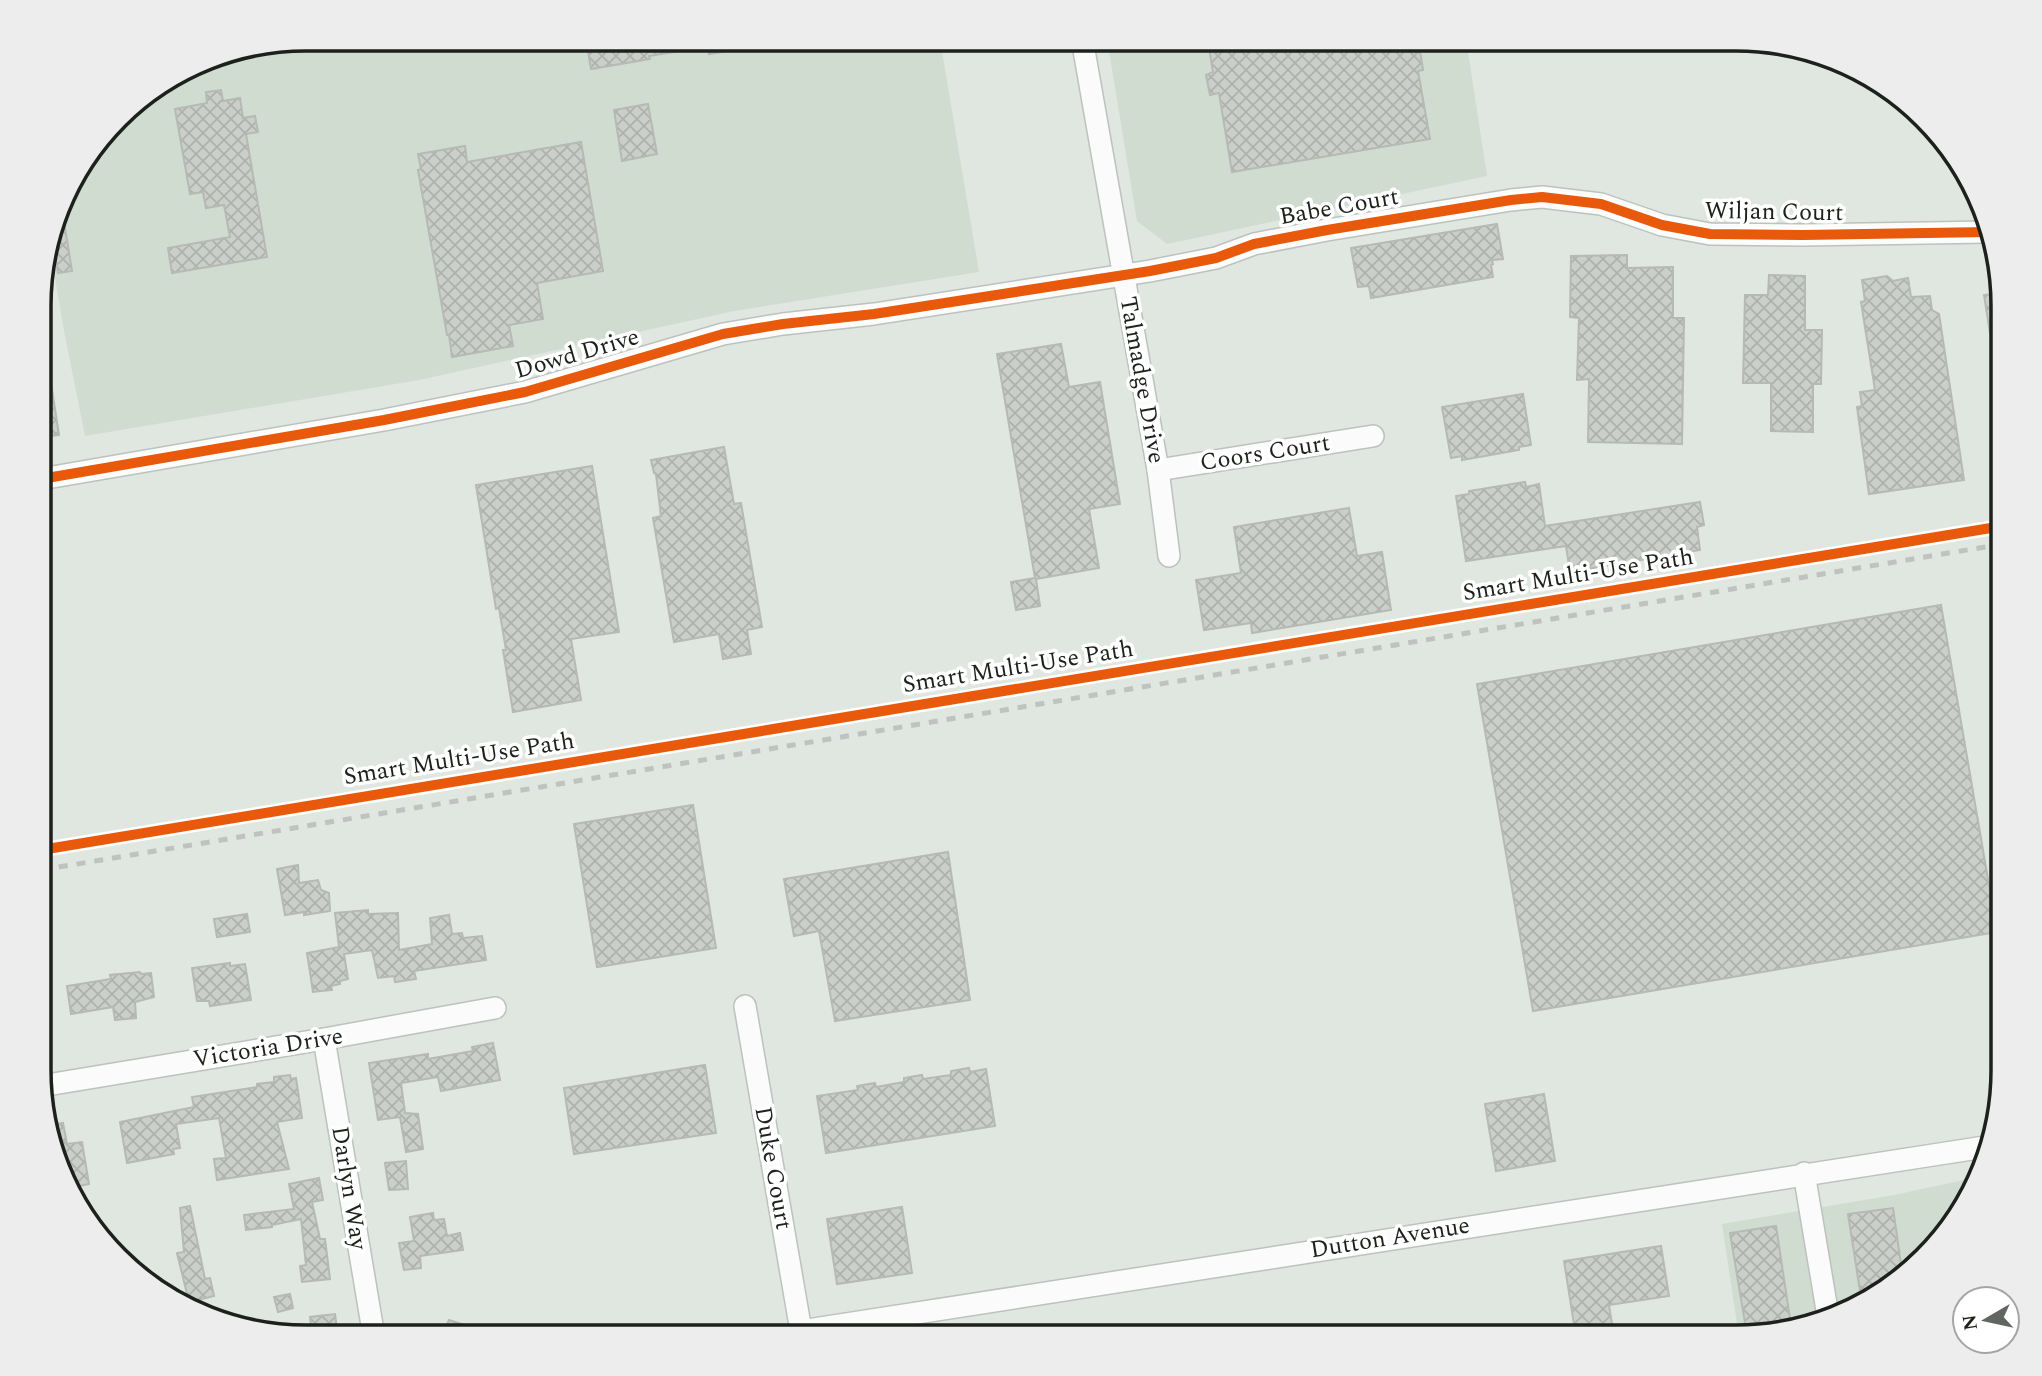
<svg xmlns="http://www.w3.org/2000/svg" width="2042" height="1376" font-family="Spectral,serif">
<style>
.built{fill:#d0dcd0}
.building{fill:url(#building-cross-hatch);stroke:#b6b9b4;stroke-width:2}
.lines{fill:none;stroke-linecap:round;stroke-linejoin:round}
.street-casing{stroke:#bcc2bd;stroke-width:24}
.street{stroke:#fafbfa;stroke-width:21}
.rail{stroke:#c0c2c1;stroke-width:5;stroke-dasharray:9 9;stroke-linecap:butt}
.cycleway-casing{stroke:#fff;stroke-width:15}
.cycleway{stroke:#e8590c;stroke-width:10}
.labels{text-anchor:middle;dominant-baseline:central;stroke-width:7;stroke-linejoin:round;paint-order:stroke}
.street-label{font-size:24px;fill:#1c211c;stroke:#fff}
.rim{fill:none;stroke:#1c211c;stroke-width:3.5}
</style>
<defs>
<pattern id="building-cross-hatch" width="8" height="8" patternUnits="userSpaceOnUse" patternTransform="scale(1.75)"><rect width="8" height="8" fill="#cbcfc9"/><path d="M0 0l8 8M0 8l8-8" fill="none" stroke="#aeb1ac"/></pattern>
</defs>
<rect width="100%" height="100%" fill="#e0e6e0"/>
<g class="built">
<path d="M306 39H940L979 272 734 311 419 380 85 436 65 336 49 243 66 187 129 105 204 59Z"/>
<path d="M1107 39H1466L1487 176 1167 244 1137 221Z"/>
<path d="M1978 1177 1949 1233 1855 1310 1739 1337 1722 1224 1894 1195Z"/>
</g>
<g class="building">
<path d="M586 39H704L705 47 649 56 650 59 591 69Z"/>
<path d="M707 39H752L753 47 709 54Z"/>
<path d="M1214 39H1418L1423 70 1418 71 1430 139 1232 172 1219 93 1210 95 1206 75 1213 72 1208 42 1214 41Z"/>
<path d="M221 90 223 101 240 98 243 118 255 116 258 132 246 134 267 257 172 273 168 248 230 237 224 205 206 208 203 192 190 194 175 109 207 103 206 92Z"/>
<path d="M648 104 657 154 622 161 614 110Z"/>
<path d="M581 142 603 271 537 283 543 319 509 325 513 346 452 357 449 335H447L418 170 421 169 418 154 465 146 467 162Z"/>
<path d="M1497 224 1503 259 1492 260 1493 264 1491 265 1493 277 1371 298 1369 286 1358 287 1351 248Z"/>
<path d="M65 228 72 271 58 273 52 235 53 230Z"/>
<path d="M1627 255V268L1673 267V318H1684L1682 444 1588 442 1589 379 1577 380 1579 318 1570 317 1571 256Z"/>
<path d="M1769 275 1805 276V330H1822L1821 384H1813V432L1771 431V383H1743L1745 295H1768Z"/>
<path d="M1887 276 1893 281 1908 278 1911 297 1930 296 1932 310 1939 314 1964 480 1869 494 1857 407 1862 406 1860 392 1875 390 1861 302 1865 301 1862 280Z"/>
<path d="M2003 292V330L1990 333 1984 295Z"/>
<path d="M1061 344 1069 387 1100 382 1120 504 1089 509 1099 568 1036 579 1040 606 1016 610 1011 582 1035 578 997 354Z"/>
<path d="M49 370 59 435 41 437V371Z"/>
<path d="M1523 394 1531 445 1519 447V450L1462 460V456L1451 458 1442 407Z"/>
<path d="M724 447 734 504 741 503 762 627 747 630 751 654 723 659 719 634 674 642 653 518 661 516 656 474 654 473 651 460Z"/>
<path d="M592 466 619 632 571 639 581 700 513 712 503 650H506L499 608 496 609 476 485Z"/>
<path d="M1525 482 1526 487 1539 484 1545 526 1700 502 1704 525 1697 527 1700 550 1570 572 1566 546 1466 561 1456 496 1469 494V491Z"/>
<path d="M1349 508 1357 556 1382 552 1391 610 1252 633 1251 623 1204 630 1196 580 1241 573 1234 527Z"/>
<path d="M1941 605 1997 932 1533 1011 1477 684Z"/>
<path d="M693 805 716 948 597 967 574 824Z"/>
<path d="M948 852 970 1000 835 1021 819 931 794 936 784 879Z"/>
<path d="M298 865 299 883 318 880 321 890 329 893 330 911 304 915V912L285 915 277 869Z"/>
<path d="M368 910V914L398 913 399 950 432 944 430 918 449 915 452 934 462 933 463 938 482 936 486 960 414 971 416 979 395 982 394 976 378 978 372 950 344 954 348 979 340 981V984L331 986 332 990 313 992 307 953 339 947 335 913Z"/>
<path d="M247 914 250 932 217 937 214 919Z"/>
<path d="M230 963V966L245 964 251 1000 210 1006 209 1001H197L192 968Z"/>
<path d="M140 972 141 974 151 973 154 997 135 1002 136 1018 115 1020 113 1007 71 1014 67 986 111 979 110 975Z"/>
<path d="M493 1043 500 1080 441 1091 438 1077 401 1083 405 1113 418 1114 423 1149 406 1152 400 1117 378 1120 369 1063 428 1054V1059L473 1051 472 1047Z"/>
<path d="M705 1065 716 1133 574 1154 564 1088Z"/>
<path d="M969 1068 970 1072 986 1069 995 1126 826 1153 817 1096 858 1090 857 1086 875 1083 876 1087 904 1082V1078L922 1075 923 1079 951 1075V1071Z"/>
<path d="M290 1075 291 1079 296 1078 302 1118 277 1122 289 1169 217 1180 214 1159 226 1158 219 1118 176 1124 180 1148 173 1149 174 1154 127 1163 120 1122 194 1107 192 1097 257 1087V1084L274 1082V1077Z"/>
<path d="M1544 1094 1555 1161 1496 1171 1485 1104Z"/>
<path d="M63 1123 67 1144 82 1142 89 1184 69 1188 48 1126Z"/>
<path d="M406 1161 408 1189 389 1190 385 1163Z"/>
<path d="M319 1178 323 1200 312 1202 320 1239H325L330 1279 302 1282 300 1266 306 1265 301 1219 272 1225V1227L246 1230 244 1215 294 1209 289 1184Z"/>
<path d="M190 1206 205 1279 210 1278 214 1296 189 1302 177 1253 184 1252 180 1208Z"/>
<path d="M902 1207 912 1273 837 1284 827 1219Z"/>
<path d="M1893 1208 1902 1271 1862 1304 1848 1214Z"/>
<path d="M433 1213 434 1220 444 1219 447 1236 460 1233 463 1250 420 1256 421 1268 404 1270 399 1243 414 1241 410 1217Z"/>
<path d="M1776 1226 1791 1325 1747 1335 1730 1233Z"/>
<path d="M1661 1246 1669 1296 1609 1305 1614 1337H1576L1564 1261Z"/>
<path d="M290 1294 293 1308 278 1312 274 1297Z"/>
<path d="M335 1314 338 1337H312L310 1317Z"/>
<path d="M449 1320 493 1334 492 1337H441Z"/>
</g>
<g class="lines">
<defs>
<g id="street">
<path d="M1082 39 1158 470 1169 556"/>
<path d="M1158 470 1373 436"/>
<path d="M41 479 384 420 525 392 723 334 783 324 874 314 1150 271 1216 258 1254 244 1327 230 1511 200 1542 197 1601 204 1662 225 1710 234 1803 235 1988 232"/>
<path d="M745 1006 801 1331"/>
<path d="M324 1039 374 1337"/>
<path d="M41 1086 324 1039 495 1008"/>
<path d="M1804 1173 1828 1316"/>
<path d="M791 1337 801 1331 1991 1146"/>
</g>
</defs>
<use href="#street" class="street-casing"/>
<use href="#street" class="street"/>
<path class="rail" d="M41 870 2003 544"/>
<defs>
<g id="cycleway">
<path d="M41 479 384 420 525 392 723 334 783 324 874 314 1150 271 1216 258 1254 244 1327 230 1511 200 1542 197 1601 204 1662 225 1710 234 1803 235 1988 232"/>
<path d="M41 850 2003 526"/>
</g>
</defs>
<use href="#cycleway" class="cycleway-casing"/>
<use href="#cycleway" class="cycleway"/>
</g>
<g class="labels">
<g class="street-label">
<text transform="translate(1339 207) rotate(-10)">Babe Court</text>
<text transform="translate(1774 212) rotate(1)">Wiljan Court</text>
<text transform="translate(577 354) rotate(-16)">Dowd Drive</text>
<text transform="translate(1142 380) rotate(80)">Talmadge Drive</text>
<text transform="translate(1265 453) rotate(-9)">Coors Court</text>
<text transform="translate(1578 575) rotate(-9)">Smart Multi-Use Path</text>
<text transform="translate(1018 667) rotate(-9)">Smart Multi-Use Path</text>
<text transform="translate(459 759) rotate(-9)">Smart Multi-Use Path</text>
<text transform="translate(268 1048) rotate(-9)">Victoria Drive</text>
<text transform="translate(773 1168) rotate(80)">Duke Court</text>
<text transform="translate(349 1188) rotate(81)">Darlyn Way</text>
<text transform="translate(1390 1238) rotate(-9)">Dutton Avenue</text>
</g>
</g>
<path d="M0 0H2042V1376H0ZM306 51H1736A255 255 0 0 1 1991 306V1070A255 255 0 0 1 1736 1325H306A255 255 0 0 1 51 1070V306A255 255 0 0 1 306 51Z" fill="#ededed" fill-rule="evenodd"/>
<path class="rim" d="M306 51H1736A255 255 0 0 1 1991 306V1070A255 255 0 0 1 1736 1325H306A255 255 0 0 1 51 1070V306A255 255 0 0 1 306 51Z"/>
<g transform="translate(1986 1320) rotate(261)"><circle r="33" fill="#ffffff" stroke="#a4a6a4" stroke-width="2"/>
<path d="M0-5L12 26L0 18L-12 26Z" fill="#616661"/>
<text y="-10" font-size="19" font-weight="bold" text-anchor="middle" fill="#1c211c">N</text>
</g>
</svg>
